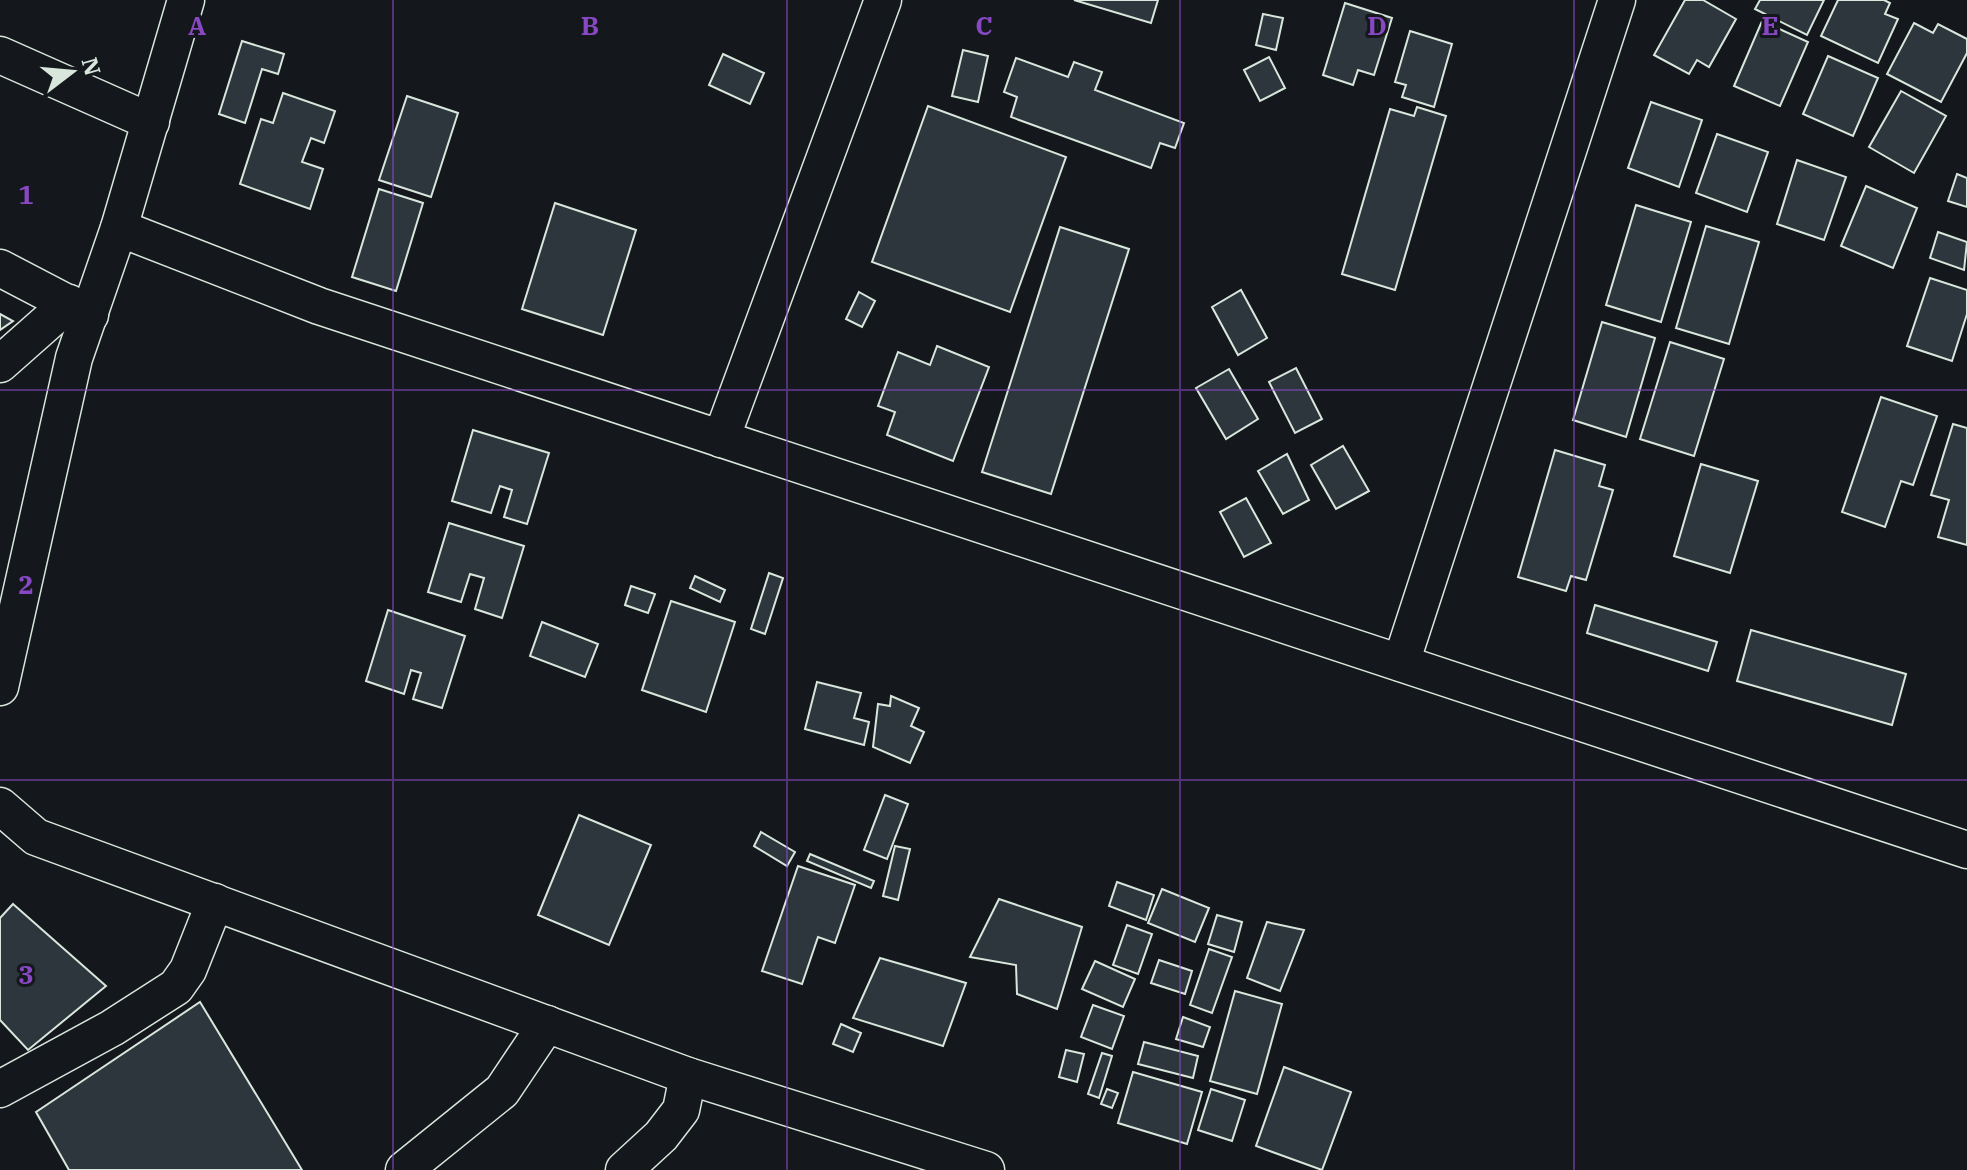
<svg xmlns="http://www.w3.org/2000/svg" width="1967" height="1170" font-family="'IBM Plex Serif',serif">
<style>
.building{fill:#2c363c;stroke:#d8e6dc;stroke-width:2}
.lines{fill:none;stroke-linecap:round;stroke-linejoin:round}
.minor-casing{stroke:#d8e6dc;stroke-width:39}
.minor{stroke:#14181c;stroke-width:36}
.grid{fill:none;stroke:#8948c3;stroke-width:2;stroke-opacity:0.55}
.grid-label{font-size:26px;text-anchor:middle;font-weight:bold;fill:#8948c3;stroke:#14181c;stroke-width:6;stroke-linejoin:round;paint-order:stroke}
</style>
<rect width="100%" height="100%" fill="#14181c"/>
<g class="building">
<path d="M1074 0H1158L1151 23Z"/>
<path d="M1685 0H1703L1736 19 1709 67 1697 60 1689 74 1654 55Z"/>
<path d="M1760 0H1824L1807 35 1755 9Z"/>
<path d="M1838 0H1884L1890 3 1885 14 1898 19 1878 63 1821 36Z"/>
<path d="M1345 3 1392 18 1374 75 1358 70 1353 85 1323 75Z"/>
<path d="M1263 14 1283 18 1276 50 1256 45Z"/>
<path d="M1762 21 1808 42 1780 106 1734 86Z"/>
<path d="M1914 23 1933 33 1938 24 1967 39V53L1941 102 1887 74Z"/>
<path d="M1410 31 1452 44 1434 107 1402 97 1406 85 1395 82Z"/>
<path d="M242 41 284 54 278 74 262 69 245 123 219 114Z"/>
<path d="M963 50 988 56 978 102 952 96Z"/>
<path d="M723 54 764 73 750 104 709 85Z"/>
<path d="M1828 56 1878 78 1853 136 1803 114Z"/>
<path d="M1269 57 1285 88 1260 101 1244 70Z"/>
<path d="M1016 58 1068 77 1074 62 1102 72 1095 90 1184 123 1175 148 1160 143 1151 168 1011 117 1017 97 1004 92Z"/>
<path d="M1901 91 1946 116 1914 173 1869 147Z"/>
<path d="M283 93 335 111 324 143 311 138 302 162 323 169 310 209 240 184 261 119 273 123Z"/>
<path d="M407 96 458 113 431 197 379 180Z"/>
<path d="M1651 102 1702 120 1679 187 1628 168Z"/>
<path d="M928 106 1066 157 1010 312 872 262Z"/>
<path d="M1417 107 1446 116 1395 290 1342 274 1390 109 1414 116Z"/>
<path d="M1717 134 1768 152 1747 212 1696 193Z"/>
<path d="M1797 160 1846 177 1824 240 1777 224Z"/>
<path d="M1957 174 1967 178V207L1948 201Z"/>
<path d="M1866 186 1917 208 1893 268 1841 246Z"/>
<path d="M379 189 423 203 396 291 352 277Z"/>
<path d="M555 203 636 230 603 335 522 309Z"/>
<path d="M1636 205 1691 222 1661 322 1606 305Z"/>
<path d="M1706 226 1759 242 1729 344 1676 328Z"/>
<path d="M1060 227 1129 249 1051 494 982 472Z"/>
<path d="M1938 232 1967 242 1964 270 1930 258Z"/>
<path d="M1930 278 1967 290V314L1952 361 1907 346Z"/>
<path d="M1241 290 1267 338 1238 355 1212 307Z"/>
<path d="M859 292 875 301 862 327 846 319Z"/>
<path d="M0 314 13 321 0 330Z"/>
<path d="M1602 322 1655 338 1626 437 1573 420Z"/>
<path d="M1670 342 1724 359 1694 456 1640 439Z"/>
<path d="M937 346 989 367 953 461 887 435 895 412 878 406 898 352 930 365Z"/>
<path d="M1296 368 1322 419 1295 433 1269 382Z"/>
<path d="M1229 369 1258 419 1226 439 1196 388Z"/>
<path d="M1881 397 1937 416 1913 485 1901 481 1885 527 1842 512Z"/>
<path d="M1953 424 1967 428V545L1938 537 1949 500 1931 495Z"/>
<path d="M473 430 549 453 527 524 504 517 512 490 500 486 491 513 452 501Z"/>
<path d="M1343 446 1369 491 1336 509 1311 465Z"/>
<path d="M1555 450 1605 465 1599 486 1613 490 1586 580 1571 576 1566 591 1518 577Z"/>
<path d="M1287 454 1309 500 1283 514 1258 471Z"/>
<path d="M1701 464 1758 481 1730 573 1674 556Z"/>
<path d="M1246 498 1271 543 1244 557 1220 512Z"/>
<path d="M449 523 524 546 502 618 475 609 484 578 470 574 461 602 428 592Z"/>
<path d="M769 573 783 578 765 634 751 629Z"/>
<path d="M695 576 725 590 720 602 690 588Z"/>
<path d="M631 586 655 594 648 613 625 605Z"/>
<path d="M671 601 735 622 706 712 642 690Z"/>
<path d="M1595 605 1717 642 1708 671 1587 633Z"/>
<path d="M388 610 465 636 442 708 413 699 421 673 411 670 404 694 366 681Z"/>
<path d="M542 622 598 644 585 677 530 656Z"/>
<path d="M1751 630 1906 674 1892 725 1737 681Z"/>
<path d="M817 682 861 693 854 718 869 722 864 745 805 729Z"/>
<path d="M891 696 919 708 911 726 924 732 910 763 873 747 878 704 890 706Z"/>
<path d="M885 795 908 804 887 859 864 850Z"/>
<path d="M579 815 651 845 609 945 538 915Z"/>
<path d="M761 832 795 852 787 866 754 846Z"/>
<path d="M895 846 910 849 898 900 883 896Z"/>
<path d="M810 854 874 881 871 888 807 861Z"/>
<path d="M798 866 855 885 835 943 818 937 802 984 762 971Z"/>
<path d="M1117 882 1154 895 1146 920 1109 906Z"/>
<path d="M1162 889 1209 908 1195 942 1148 923Z"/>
<path d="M999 899 1082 927 1057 1009 1017 994 1016 965 970 957Z"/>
<path d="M13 904 106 986 28 1050 0 1020V918Z"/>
<path d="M1217 915 1242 922 1234 952 1208 944Z"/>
<path d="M1267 922 1304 930 1280 991 1247 978Z"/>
<path d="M1127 925 1152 934 1138 974 1113 965Z"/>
<path d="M1209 949 1232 957 1212 1013 1190 1005Z"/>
<path d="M880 958 966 983 943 1046 853 1018Z"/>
<path d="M1159 960 1192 971 1185 994 1151 983Z"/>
<path d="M1095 961 1135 979 1123 1007 1082 989Z"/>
<path d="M1235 991 1282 1004 1257 1094 1210 1081Z"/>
<path d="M200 1002 302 1170H69L36 1112Z"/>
<path d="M1093 1005 1124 1016 1112 1049 1081 1037Z"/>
<path d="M1183 1017 1210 1027 1203 1047 1176 1039Z"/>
<path d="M841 1024 861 1033 853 1052 833 1044Z"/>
<path d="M1144 1042 1198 1056 1193 1078 1138 1064Z"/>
<path d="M1066 1050 1084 1054 1077 1082 1059 1077Z"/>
<path d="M1102 1053 1112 1056 1099 1098 1088 1094Z"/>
<path d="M1284 1067 1351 1092 1322 1170 1256 1146Z"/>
<path d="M1133 1072 1202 1092 1187 1144 1118 1123Z"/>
<path d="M1107 1089 1118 1093 1112 1108 1101 1104Z"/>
<path d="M1211 1089 1245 1100 1232 1141 1198 1130Z"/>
</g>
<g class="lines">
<defs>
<g id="minor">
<path d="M0 55 151 122"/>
<path d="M119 228 319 306 1967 850"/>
<path d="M0 268 90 315"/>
<path d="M0 364 69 303"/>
<path d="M721 439 883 0"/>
<path d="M1401 663 1617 0"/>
<path d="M0 687 74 358 119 228 186 0"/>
<path d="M0 806 36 837 688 1076 986 1170"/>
<path d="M0 1089 112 1028 176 987 188 970 215 902"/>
<path d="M404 1170 502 1091 547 1024"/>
<path d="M624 1170 661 1136 681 1110 688 1076"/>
</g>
</defs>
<use href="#minor" class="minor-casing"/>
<use href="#minor" class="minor"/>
</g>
<path class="grid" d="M393 0V1170M787 0V1170M1180 0V1170M1574 0V1170M0 390H1967M0 780H1967"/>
<g class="grid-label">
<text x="197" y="35">A</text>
<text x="590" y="35">B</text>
<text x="984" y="35">C</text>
<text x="1377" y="35">D</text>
<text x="1770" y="35">E</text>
<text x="26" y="204">1</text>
<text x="26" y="594">2</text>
<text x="26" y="984">3</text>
</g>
<g transform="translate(72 72) rotate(74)" stroke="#14181c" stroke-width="6" paint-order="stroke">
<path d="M0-6L14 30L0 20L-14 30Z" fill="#d8e6dc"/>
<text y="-12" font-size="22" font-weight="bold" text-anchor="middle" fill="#d8e6dc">N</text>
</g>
</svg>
